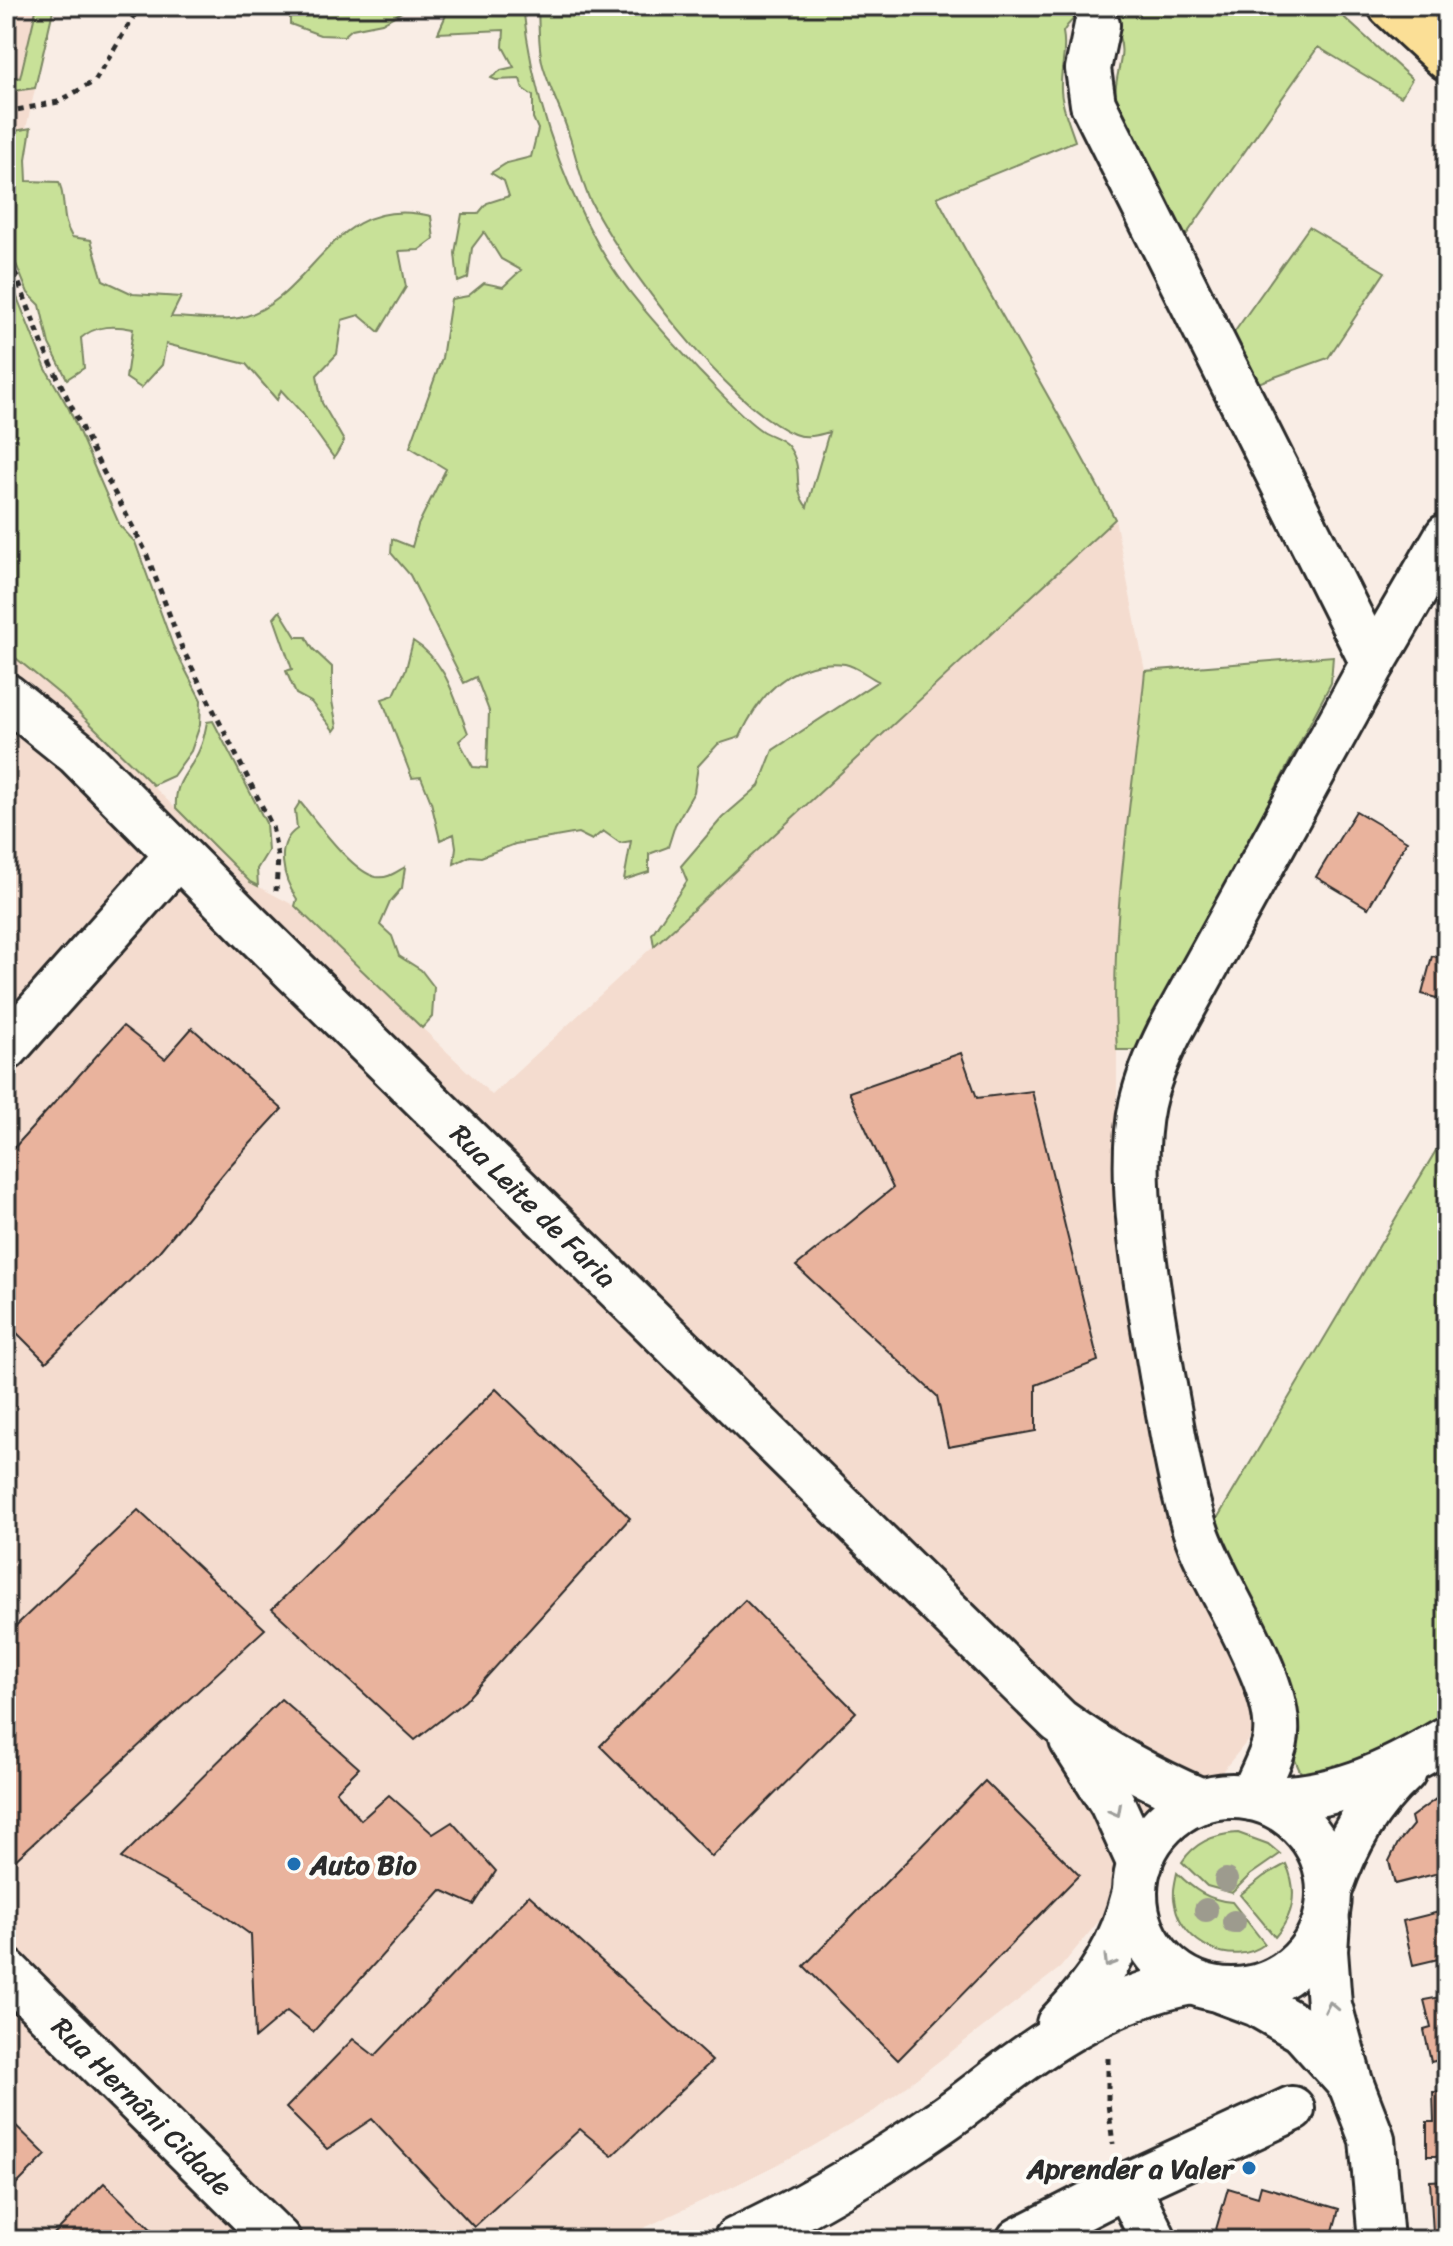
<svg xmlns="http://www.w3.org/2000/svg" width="1453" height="2246" font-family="Sriracha,sans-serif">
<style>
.built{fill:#f4dccf}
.green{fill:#c8e198;stroke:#7a8662;stroke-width:2}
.building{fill:#e9b39d;stroke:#2b2b2b;stroke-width:2}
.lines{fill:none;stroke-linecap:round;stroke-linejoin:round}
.minor-casing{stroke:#2b2b2b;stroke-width:50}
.major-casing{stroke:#2b2b2b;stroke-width:50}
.path{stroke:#2b2b2b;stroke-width:5;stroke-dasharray:6 6;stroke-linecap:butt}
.minor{stroke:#fdfcf7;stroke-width:44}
.major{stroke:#fbdf96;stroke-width:44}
.tree{fill:#9d9b8e}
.oneway{stroke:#9e9e9b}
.poi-dot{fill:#1f6fb2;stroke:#fdfcf7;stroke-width:3}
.labels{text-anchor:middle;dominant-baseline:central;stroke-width:8;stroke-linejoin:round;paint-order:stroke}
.street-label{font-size:28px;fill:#2b2b2b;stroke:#fdfcf7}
.poi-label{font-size:28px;font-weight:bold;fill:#2b2b2b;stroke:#fdfcf7;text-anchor:start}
</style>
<rect width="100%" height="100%" fill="#f9ede5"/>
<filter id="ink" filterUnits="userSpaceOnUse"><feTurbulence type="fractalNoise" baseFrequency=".0125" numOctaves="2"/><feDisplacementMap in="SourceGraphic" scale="16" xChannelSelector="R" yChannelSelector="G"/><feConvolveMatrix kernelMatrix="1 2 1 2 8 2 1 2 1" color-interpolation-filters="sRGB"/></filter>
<g filter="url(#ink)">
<g class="built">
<path d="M6 6H54L6 216Z"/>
<path d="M1115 519 1145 671 1115 947 1114 1004 1117 1050V1124L1135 1299 1257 1706 1254 1733 1060 1968 874 2111 808 2149 736 2185 618 2240H6V650L62 696 250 882 295 906 492 1095Z"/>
</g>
<g class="green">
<path d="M37 6H54L35 88 6 92V76L20 78Z"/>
<path d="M281 6H412L382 23 352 29 344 36 320 35 290 24V16Z"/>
<path d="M450 6H523C531 90 559 175 600 248 626 293 665 334 700 372 716 388 743 419 762 431 770 436 782 438 788 446 806 470 790 486 807 507L829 432C819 435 805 439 794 434 729 407 620 262 589 198 580 178 576 155 569 135 562 111 550 90 543 66 538 48 539 25 538 6H1310L1337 11 1412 79 1401 97 1318 47 1184 238 1118 110C1109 82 1128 58 1119 37 1116 31 1111 25 1108 19 1086 13 1076 10 1063 32 1067 51 1061 65 1061 84 1060 103 1069 123 1075 141L937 197C994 306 1059 410 1115 519L654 946 652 934 687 881 681 866 722 818 759 786 773 750 878 681C868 676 856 666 845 664 792 658 760 693 740 737L718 744 698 766 694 792 675 825 668 847 649 854V872L624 880 631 841 620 843 603 831 592 840 578 833 515 844 481 857 470 856 454 864 456 847 454 834 440 840 431 802 421 777 412 778 382 699 394 695 406 669 413 641C447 662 454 698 468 733L459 741 473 767 487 768 489 711 476 677 464 683 410 575 391 553 392 539 412 547 418 525 446 469 410 447 442 358 451 299 468 296 484 283 503 287 521 270 501 259 484 232 472 248 468 278 458 282 455 253 462 214H478L487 203 509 196 504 181 491 173 507 163 531 157 538 129 533 118V96L523 89 520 79 496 80 491 78 501 70 514 67 503 47 504 30 438 33Z"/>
<path d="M31 128 26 159 27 181 59 182C67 203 60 217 72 237L91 240 103 280 133 294 181 297 171 317C190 317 221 322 239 318 315 301 328 191 431 216L434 239 419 250 399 251 406 287 379 332 359 315 342 320 337 354 317 375 322 403 344 441 334 458 302 413 281 390 277 400 246 364 166 344 162 365 141 388 126 378 133 329C114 325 96 325 81 338L84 368 67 379 49 344 40 305 28 293 6 240V138L15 131Z"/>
<path d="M1309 227 1385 272 1328 358 1258 383 1233 334Z"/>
<path d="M6 270 46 369 69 409 120 526 135 542 173 646 201 700 200 725 191 751 173 776 153 785 62 696 6 650Z"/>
<path d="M280 611 296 637H306L313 649 332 667V701L337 727 334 731 311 702 296 694 286 671 292 669 274 618Z"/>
<path d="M1333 656 1331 683 1142 1044 1133 1050H1117C1108 924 1133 797 1145 671Z"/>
<path d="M213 721 266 823 268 851 257 869 258 886 250 882 176 808C174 779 191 772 200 748 204 740 205 731 207 722Z"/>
<path d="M300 802C317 822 351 871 376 877 388 879 396 872 405 867L402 888 390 902 380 925 392 936 399 956 421 970 434 987 432 1017 422 1028 295 906 297 899C283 879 274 844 297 829L295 810Z"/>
<path d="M1447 1132V1714L1340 1775 1308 1777 1300 1771 1295 1760 1290 1717 1212 1527Z"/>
<path d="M1238 1833 1268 1844 1280 1854 1250 1875 1232 1893 1207 1886 1182 1862C1195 1842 1215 1834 1238 1833Z"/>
<path d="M1286 1864C1298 1890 1294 1915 1275 1937L1240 1895 1264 1876Z"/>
<path d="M1177 1873C1194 1890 1208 1900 1232 1902L1265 1944C1232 1969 1182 1943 1175 1905 1172 1894 1175 1883 1177 1873Z"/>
</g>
<g class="building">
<path d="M1356 811 1407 841 1368 908 1316 877Z"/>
<path d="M1432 956 1447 959V1001L1422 994Z"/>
<path d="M123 1026 165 1059 192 1028 282 1109 228 1168 157 1254 46 1362 6 1322V1157Z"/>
<path d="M961 1053 977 1098 1032 1091 1098 1361 1036 1385V1431L948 1447 937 1396 796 1266 893 1188 849 1092Z"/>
<path d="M496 1389 630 1518 465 1701 415 1740 272 1609Z"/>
<path d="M138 1510 265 1629 11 1864 6 1859V1635Z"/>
<path d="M745 1600 856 1712 712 1857 600 1746Z"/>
<path d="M281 1699 359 1768 336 1791 361 1820 389 1795 433 1834 452 1822 496 1871 474 1905 441 1890 313 2032 287 2011 255 2038 251 1935 222 1914 121 1858Z"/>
<path d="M985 1781 1079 1875 898 2060 804 1966Z"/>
<path d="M1447 1791V1871L1395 1884 1389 1861 1398 1843 1413 1825 1411 1817Z"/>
<path d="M529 1895 712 2061 612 2156 580 2129 474 2227 372 2119 327 2149 286 2108 353 2039 375 2056Z"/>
<path d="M1447 1910V1957L1413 1965 1403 1921Z"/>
<path d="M1445 1989H1447V2058L1431 2062 1424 2030 1431 2028 1424 2000 1446 1996Z"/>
<path d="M1433 2092H1447V2156H1427V2122H1434Z"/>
<path d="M6 2116 46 2155 6 2195Z"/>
<path d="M1447 2180V2232L1433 2233 1430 2181Z"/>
<path d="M104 2183 162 2240H48Z"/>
<path d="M1261 2186 1339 2209 1331 2238 1337 2240H1213L1228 2188 1258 2197Z"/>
</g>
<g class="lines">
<defs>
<g id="minor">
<path d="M1097 25 1088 69 1093 104 1373 663"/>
<path id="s1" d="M6 696 77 753 250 927 1059 1721C1104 1754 1150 1779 1201 1801"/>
<path d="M6 1048 178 855"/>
<path d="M1072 1740 1112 1803 1140 1864"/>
<circle cx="1232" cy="1893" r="97"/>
<path d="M1252 1798C1259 1780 1271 1760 1275 1742 1287 1686 1213 1587 1195 1529 1179 1479 1172 1427 1162 1375 1149 1298 1126 1180 1142 1104 1148 1078 1158 1055 1170 1031L1373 663 1447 536"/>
<path d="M1260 1799C1334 1800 1385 1776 1447 1739"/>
<path d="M1330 1889C1346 1843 1368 1804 1404 1771"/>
<path d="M1327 1922 1325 1951 1329 2005 1350 2082 1372 2139 1381 2240"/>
<path id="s2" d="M6 1971 278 2240"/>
<path d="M1222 1991 1257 2004 1302 2030 1346 2079"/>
<path d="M1059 2024C1099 1983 1121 1948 1135 1892"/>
<path d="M1127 2185 1154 2240"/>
<path d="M736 2240C806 2208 873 2168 937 2124 966 2105 992 2082 1020 2062 1071 2025 1129 1993 1191 1982"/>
<path d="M1019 2240 1127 2185 1292 2109"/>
</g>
<path id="major" d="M1391 6 1447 58"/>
</defs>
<use href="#minor" class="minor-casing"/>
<use href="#major" class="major-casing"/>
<g class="path">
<path d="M6 112 58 102 95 81 140 6"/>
<path d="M6 250 46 353 94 454 145 550 182 648 272 826 278 857 276 891"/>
<path d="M1108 2058V2104L1113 2144"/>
</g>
<use href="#minor" class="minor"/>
<use href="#major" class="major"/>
</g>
<g class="tree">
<circle cx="1226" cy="1880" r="12"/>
<circle cx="1206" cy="1910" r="12"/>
<circle cx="1234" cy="1922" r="12"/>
</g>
<defs><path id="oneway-chevron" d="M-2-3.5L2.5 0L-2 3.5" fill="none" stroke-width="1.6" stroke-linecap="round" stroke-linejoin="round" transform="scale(2)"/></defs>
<g class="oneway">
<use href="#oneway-chevron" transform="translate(1116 1811) rotate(62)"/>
<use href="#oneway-chevron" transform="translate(1109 1962) rotate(121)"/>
<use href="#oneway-chevron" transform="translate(1331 2007) rotate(-101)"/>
</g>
</g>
<g class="poi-dot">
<circle cx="294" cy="1864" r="8"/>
<circle cx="1249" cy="2168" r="8"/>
</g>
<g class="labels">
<g class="street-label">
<text stroke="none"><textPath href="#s1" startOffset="734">Rua Leite de Faria</textPath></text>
<text stroke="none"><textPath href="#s2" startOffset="192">Rua Hernâni Cidade</textPath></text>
</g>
<g class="poi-label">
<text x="310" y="1864">Auto Bio</text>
<text x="1233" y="2168" text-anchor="end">Aprender a Valer</text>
</g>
</g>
<rect width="1453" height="2246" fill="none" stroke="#fdfcf7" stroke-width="32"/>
<rect x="16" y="16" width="1421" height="2214" fill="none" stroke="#2b2b2b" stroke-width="3" filter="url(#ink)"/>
</svg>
